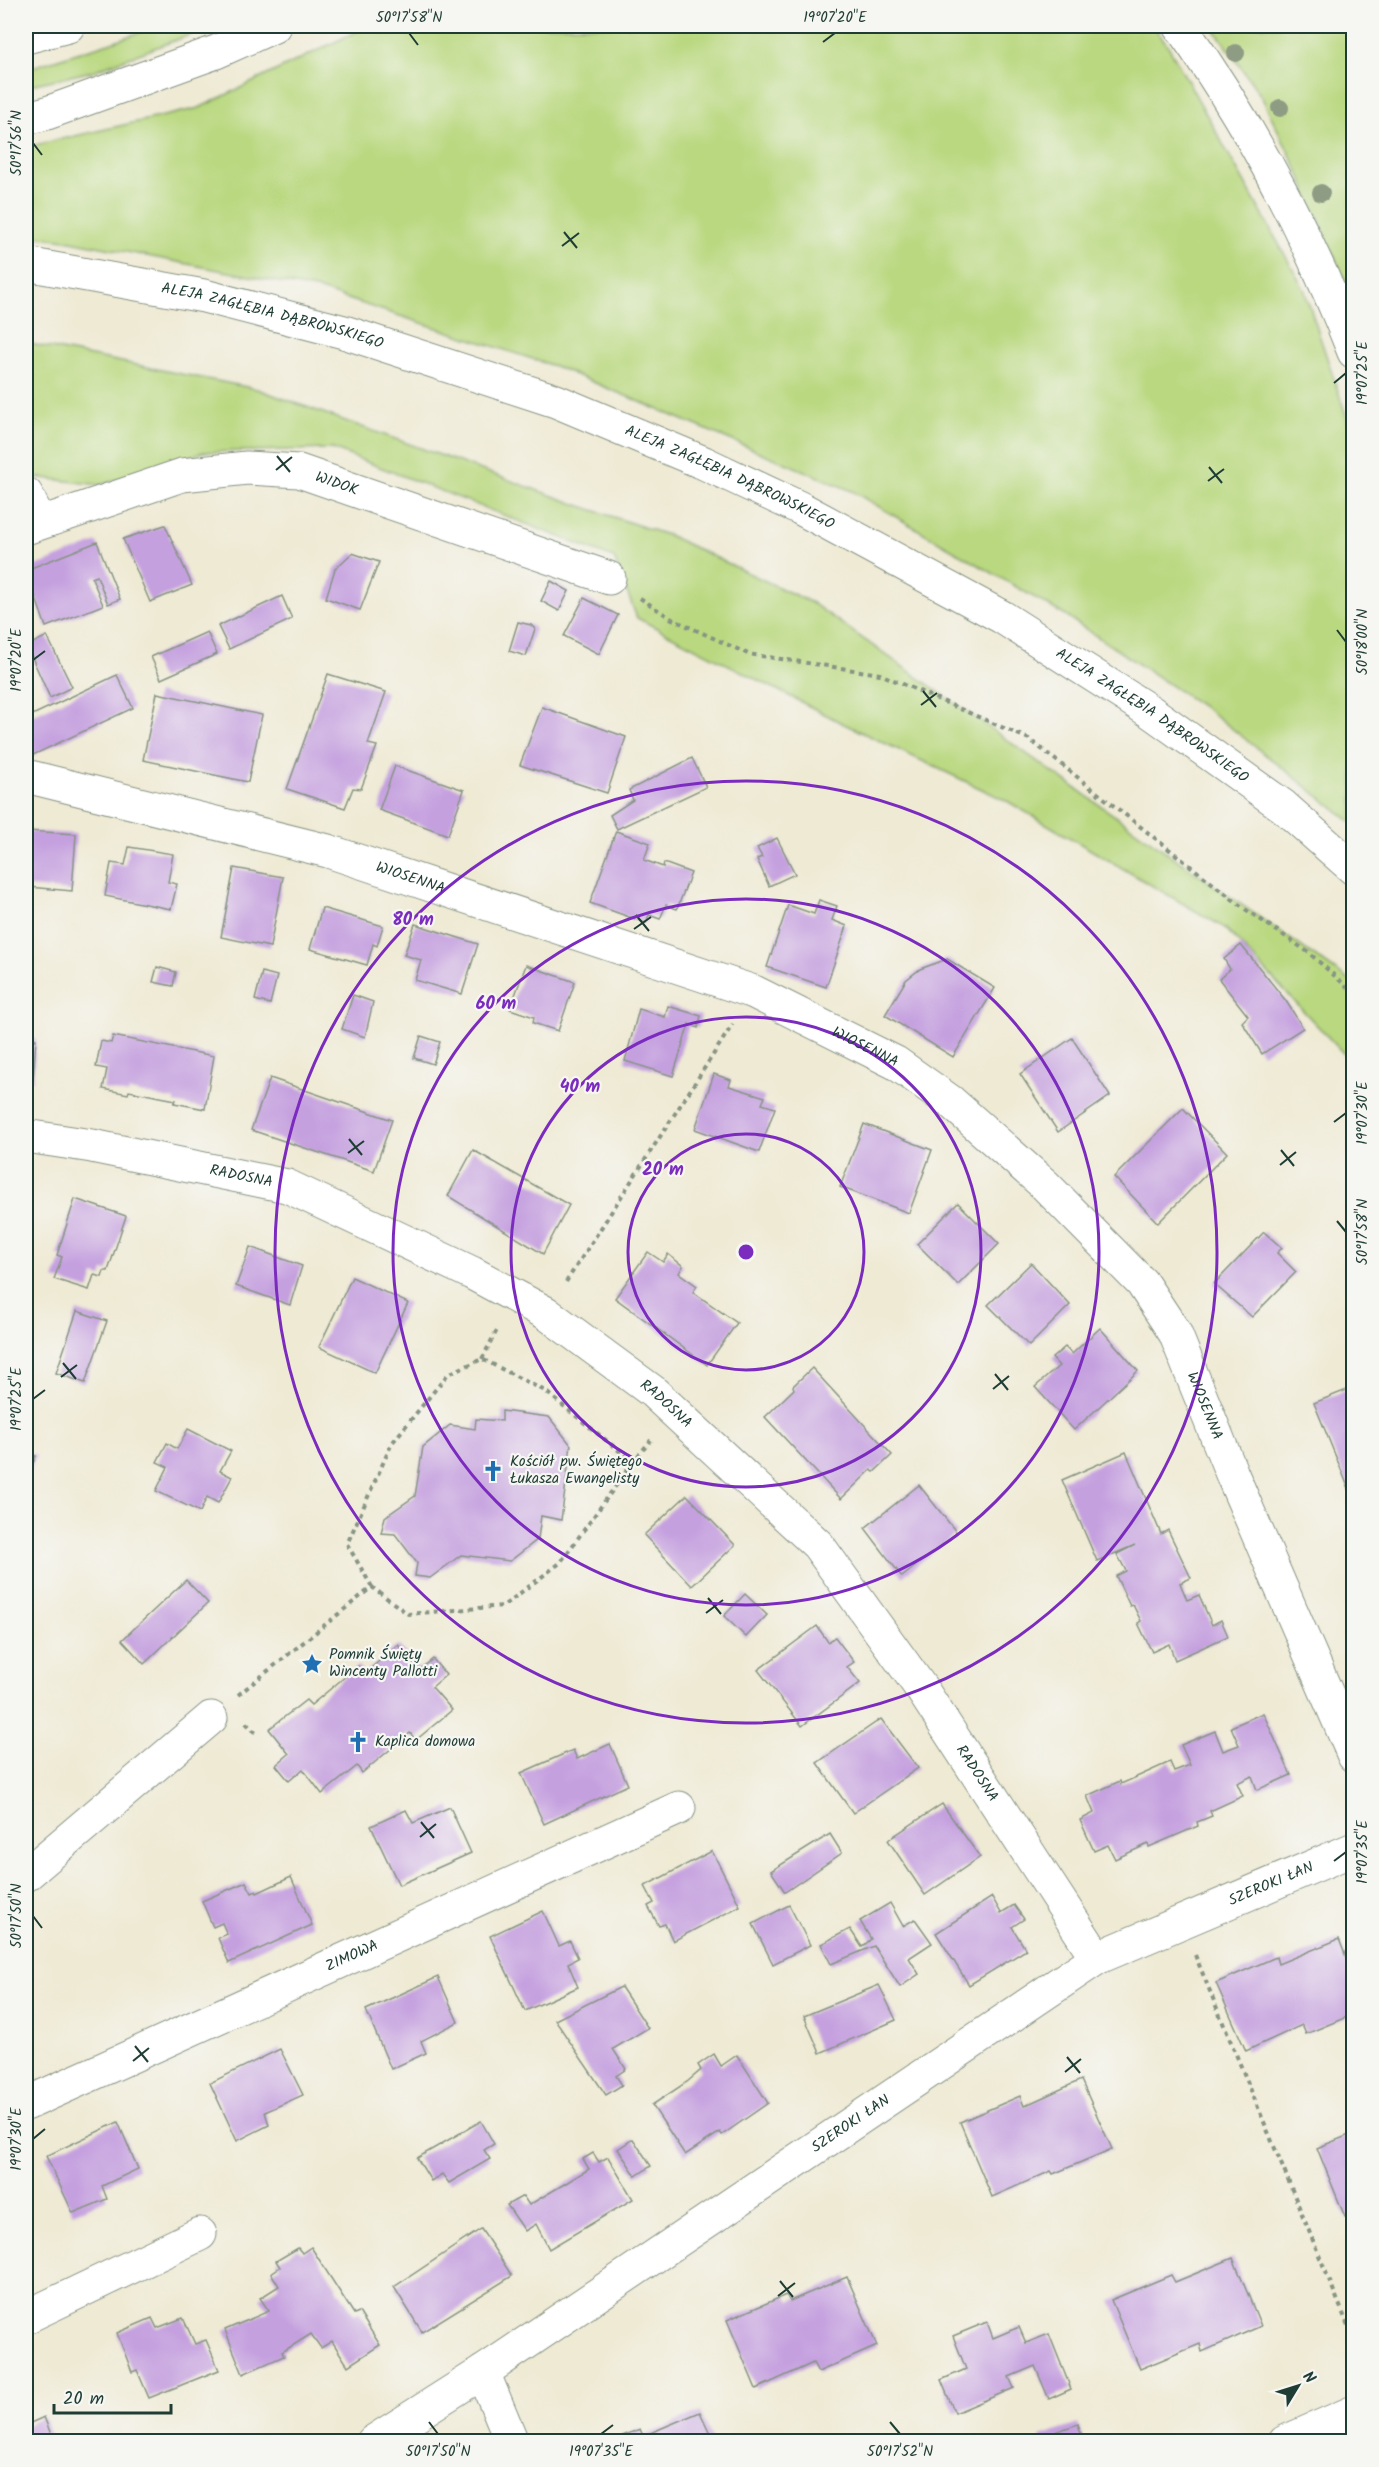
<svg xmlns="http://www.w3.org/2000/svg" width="1379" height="2467" font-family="Kalam,sans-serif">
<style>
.green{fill:#b9d87f;stroke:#6c8a5a;stroke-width:1.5}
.building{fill:#c5a0df}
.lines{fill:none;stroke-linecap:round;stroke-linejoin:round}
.minor-casing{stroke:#879484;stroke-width:35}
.major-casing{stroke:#879484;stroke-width:35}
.path{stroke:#879484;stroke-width:4;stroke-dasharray:4.5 4.5;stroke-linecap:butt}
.minor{stroke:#fff;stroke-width:33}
.major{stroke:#fff;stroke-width:33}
.tree{fill:#8e9c84}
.ticks{fill:none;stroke:#1f3d34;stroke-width:2}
.ring{fill:none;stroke:#7b2cbf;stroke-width:3}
.labels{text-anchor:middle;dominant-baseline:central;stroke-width:4.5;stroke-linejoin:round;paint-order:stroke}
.street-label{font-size:15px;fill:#1f3d34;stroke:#f6f6f2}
.poi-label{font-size:15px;fill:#1f3d34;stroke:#f6f6f2;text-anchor:start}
.centre{fill:#7b2cbf;stroke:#f6f6f2;stroke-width:3}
.ring-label{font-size:18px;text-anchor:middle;font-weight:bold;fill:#7b2cbf;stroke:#f6f6f2;stroke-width:4.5;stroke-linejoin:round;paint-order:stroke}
.neatline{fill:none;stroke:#1f3d34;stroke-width:2}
.ticks-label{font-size:15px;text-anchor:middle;fill:#1f3d34}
</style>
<rect width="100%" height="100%" fill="#f6f6f2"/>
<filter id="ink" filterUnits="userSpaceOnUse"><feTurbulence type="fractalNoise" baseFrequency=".0167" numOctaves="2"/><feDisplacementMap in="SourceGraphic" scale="12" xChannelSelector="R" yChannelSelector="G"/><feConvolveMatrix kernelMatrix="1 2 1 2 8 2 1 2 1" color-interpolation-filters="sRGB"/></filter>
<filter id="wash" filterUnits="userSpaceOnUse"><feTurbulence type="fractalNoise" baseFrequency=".008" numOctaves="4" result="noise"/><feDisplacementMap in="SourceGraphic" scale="24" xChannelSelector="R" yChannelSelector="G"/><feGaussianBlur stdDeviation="1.35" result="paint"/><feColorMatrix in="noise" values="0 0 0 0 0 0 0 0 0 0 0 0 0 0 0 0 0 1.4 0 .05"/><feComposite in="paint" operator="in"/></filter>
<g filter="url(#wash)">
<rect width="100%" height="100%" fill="#efead4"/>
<g class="green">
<path d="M157 26H214L93 71 26 86V69L109 43Z"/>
<path d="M368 26H1153L1167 44 1304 289 1353 436V823L1208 710 1066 616 852 491 557 367 320 290 66 240 26 235V147L199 108Z"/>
<path d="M1212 26H1353V299L1299 173 1261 96Z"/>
<path d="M26 343 257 389 578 505 670 536 812 603 1353 983V1067L1345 1055 1225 928 1007 801 842 723 637 618 614 558 333 449 203 452 100 485 26 476Z"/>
</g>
<g id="blocks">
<g class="building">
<path d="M165 525 192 585 150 602 123 539Z"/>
<path d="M97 542 120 599 108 604 97 576 92 578 103 605 46 627 26 570Z"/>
<path d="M352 553 379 562 360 610 326 598 335 569Z"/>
<path d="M551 581 569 591 559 611 541 601Z"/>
<path d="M282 596 292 619 229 649 218 626Z"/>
<path d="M584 598 618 615 599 654 564 636Z"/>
<path d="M518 622 531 625 535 629 526 656 509 651Z"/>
<path d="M207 632 217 654 161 679 151 657Z"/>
<path d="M47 636 72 687 50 698 27 646Z"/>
<path d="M328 674 386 692 368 744 377 746 361 789 353 788 345 808 287 789Z"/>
<path d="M117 675 133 708 33 755 26 739V718Z"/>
<path d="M157 693 262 715 248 782 143 760Z"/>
<path d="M542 707 626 737 607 793 520 765Z"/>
<path d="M692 758 706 787 617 829 610 815 633 800 629 790Z"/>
<path d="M395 766 464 790 448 835 379 810Z"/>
<path d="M26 831 76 834 72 891 29 887 27 911Z"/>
<path d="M616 831 650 843 644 860 663 867 664 863 691 873 677 909 666 905 660 919 649 915 646 923 590 903Z"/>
<path d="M777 838 795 874 769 886 757 859 762 857 757 848Z"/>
<path d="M129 847 173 854 168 882 177 884 171 909 105 896 111 863 125 865Z"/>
<path d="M234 868 283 877 270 947 221 937Z"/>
<path d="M819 900 837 906 832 920 847 926 826 987 767 967 788 905 814 914Z"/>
<path d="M322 908 383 926 377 946 373 944 367 965 310 949Z"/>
<path d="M415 924 478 944 462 994 415 980 421 960 404 955Z"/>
<path d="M1241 945 1286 1001 1303 1028 1262 1054 1242 1022 1248 1016 1219 979 1230 969 1224 959Z"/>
<path d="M947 959 995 988 953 1057 885 1015 906 980 920 969Z"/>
<path d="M526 965 575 982 558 1031 533 1023 534 1017 510 1009Z"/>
<path d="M157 967 176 972 173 986 153 982Z"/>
<path d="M262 972 277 976 270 1004 255 1000Z"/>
<path d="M353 995 373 1002 365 1037 342 1029Z"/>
<path d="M668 1006 701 1016 698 1028 689 1024 673 1076 625 1061 639 1009 665 1017Z"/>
<path d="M113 1036 214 1056 205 1109 174 1103 176 1100 129 1091 128 1094 103 1089 107 1069 96 1067 101 1041 111 1043Z"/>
<path d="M421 1036 440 1042 433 1064 414 1058Z"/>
<path d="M26 1038 36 1039 33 1080 26 1079Z"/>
<path d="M1072 1038 1110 1096 1058 1132 1020 1074Z"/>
<path d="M714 1074 731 1080 729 1086 765 1097 762 1104 775 1108 759 1152 695 1129Z"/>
<path d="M270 1078 392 1120 374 1171 251 1130Z"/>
<path d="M1183 1108 1227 1153 1158 1223 1114 1177Z"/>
<path d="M864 1124 932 1150 909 1213 840 1187Z"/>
<path d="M473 1150 569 1205 543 1254 448 1196Z"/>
<path d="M75 1199 126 1216 108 1271H104L102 1277 94 1275 89 1290 54 1279 62 1257 57 1255Z"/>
<path d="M958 1203 999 1244 958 1285 917 1244Z"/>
<path d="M1264 1232 1282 1248 1277 1253 1296 1272 1252 1317 1214 1284Z"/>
<path d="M250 1247 302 1266 290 1305 236 1286Z"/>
<path d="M648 1252 663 1262 668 1254 683 1266 679 1273 697 1286 693 1292 737 1323 707 1365 615 1298Z"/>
<path d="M1031 1263 1070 1305 1029 1346 988 1305Z"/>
<path d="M352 1277 408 1303 375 1373 319 1347Z"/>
<path d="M77 1311 107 1321 85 1383 56 1373Z"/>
<path d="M1100 1328 1138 1371 1074 1430 1035 1387 1059 1366 1052 1358 1065 1347 1072 1354Z"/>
<path d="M812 1368 892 1455 874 1472 871 1470 841 1499 765 1417 794 1389 793 1386Z"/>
<path d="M1354 1387V1499H1353L1314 1403Z"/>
<path d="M502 1411 549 1417 571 1445 561 1520 541 1516 538 1539 510 1561 461 1555 430 1578 415 1576 417 1563 395 1534 381 1533 385 1517 415 1496 423 1447 450 1425 475 1429 476 1419 502 1421Z"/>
<path d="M188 1429 231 1451 220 1471 232 1477 218 1503 207 1497 200 1512 156 1491 168 1467 157 1462 167 1443 177 1449Z"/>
<path d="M26 1451 36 1456 26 1479Z"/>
<path d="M1126 1452 1161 1534 1168 1530 1191 1578 1180 1583 1187 1600 1199 1595 1212 1625 1221 1620 1228 1636 1175 1660 1169 1644 1152 1652 1138 1623 1141 1621 1133 1605 1130 1606 1116 1576 1126 1571 1117 1554 1135 1545 1097 1561 1062 1480Z"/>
<path d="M919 1485 957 1533 902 1577 865 1528Z"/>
<path d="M687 1495 735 1545 692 1586 644 1535Z"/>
<path d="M186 1580 208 1603 144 1664 122 1640Z"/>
<path d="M745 1594 767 1615 746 1637 724 1616Z"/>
<path d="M817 1626 828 1642 835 1637 854 1662 847 1667 860 1683 802 1726 758 1670Z"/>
<path d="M398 1645 419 1670 433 1659 446 1675 432 1687 452 1710 416 1740 410 1733 362 1773 357 1766 322 1794 303 1769 289 1781 276 1765 289 1754 269 1729 306 1700 311 1705 358 1666 364 1674Z"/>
<path d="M1263 1713 1291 1775 1257 1790 1252 1776 1237 1783 1243 1796 1210 1811 1212 1816 1197 1822 1198 1826 1149 1847 1148 1844 1115 1859 1108 1845 1094 1851 1080 1820 1094 1813 1087 1796 1120 1781 1121 1784 1170 1762 1174 1771 1190 1765 1181 1745 1215 1731 1223 1751 1239 1745 1231 1727Z"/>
<path d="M881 1719 918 1768 853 1813 817 1763Z"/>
<path d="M610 1744 628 1785 544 1824 521 1773 573 1750 577 1759Z"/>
<path d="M942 1804 980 1857 925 1895 888 1840Z"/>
<path d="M450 1807 471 1853 399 1885 371 1826 406 1810 413 1823Z"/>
<path d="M830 1834 842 1853 785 1892 771 1871Z"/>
<path d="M712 1851 740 1906 673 1941 665 1924 659 1926 648 1906 654 1903 645 1886Z"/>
<path d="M291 1877 312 1925 229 1963 218 1938 227 1934 222 1923 213 1927 202 1901 246 1882 252 1893 256 1891 257 1893Z"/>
<path d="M992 1897 1001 1913 1014 1905 1024 1919 1012 1927 1026 1950 969 1985 936 1933Z"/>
<path d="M890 1903 903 1926 915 1919 932 1943 909 1958 919 1974 900 1987 874 1946 831 1964 821 1944 850 1929 862 1947 871 1939 860 1921Z"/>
<path d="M789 1905 810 1945 773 1964 753 1924Z"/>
<path d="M543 1911 559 1946 570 1941 578 1958 568 1963 578 1987 525 2011 490 1936Z"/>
<path d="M1339 1939 1354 1978V2014L1306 2034 1302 2025 1246 2051 1216 1983 1276 1957 1278 1964Z"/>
<path d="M438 1977 458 2022 421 2041 426 2053 391 2069 366 2010Z"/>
<path d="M879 1985 896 2020 820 2053 804 2016Z"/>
<path d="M621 1987 648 2028 613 2049 626 2069 616 2076 622 2085 606 2095 555 2020Z"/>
<path d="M280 2049 303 2095 265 2112 269 2125 237 2141 210 2083Z"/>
<path d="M714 2054 721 2066 737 2055 768 2103 722 2135 720 2132 685 2155 652 2105 687 2082 701 2070 698 2065Z"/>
<path d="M1081 2080 1112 2149 1053 2174 1051 2171 992 2197 960 2122 1020 2096 1024 2106Z"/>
<path d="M481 2121 494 2144 484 2150 490 2159 449 2183 442 2174 431 2181 417 2158Z"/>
<path d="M118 2122 138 2169 102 2186 107 2199 73 2213 46 2156Z"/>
<path d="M1354 2133V2213L1345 2217 1317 2148Z"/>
<path d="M633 2139 651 2166 636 2176 618 2149Z"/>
<path d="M593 2153 599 2162 608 2157 633 2199 549 2249 536 2224 525 2231 507 2205 523 2196 529 2205 566 2183 589 2169 583 2159Z"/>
<path d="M481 2229 512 2276 422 2332 394 2287Z"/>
<path d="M311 2247 354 2314 359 2312 380 2345 348 2366 332 2341 321 2348 311 2334 282 2352 284 2356 243 2374 225 2330 269 2311 260 2298 279 2286 271 2273 280 2267 276 2261 298 2248 302 2253Z"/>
<path d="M1233 2258 1261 2326 1202 2352 1200 2344 1140 2369 1111 2300 1171 2275 1175 2282Z"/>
<path d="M847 2277 877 2346 818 2372 813 2363 756 2389 727 2320 786 2295 790 2301Z"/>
<path d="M152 2318 157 2328 183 2318 195 2344 206 2340 219 2370 149 2398 137 2370 132 2372 117 2333Z"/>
<path d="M987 2322 993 2338 1019 2327 1026 2343 1049 2334 1071 2389 1049 2399 1035 2366 1009 2377 1014 2388 955 2413 941 2380 966 2369 953 2336Z"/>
<path d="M700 2412 714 2442 610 2441 640 2429 643 2436Z"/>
<path d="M44 2417 54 2442H26V2425Z"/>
<path d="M1078 2424 1084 2442H1042L1040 2437Z"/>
</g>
</g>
</g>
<g filter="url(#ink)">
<use href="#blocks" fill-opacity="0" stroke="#879484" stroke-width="1.5"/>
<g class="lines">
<defs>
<g id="minor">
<path d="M26 494 40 522"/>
<path id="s1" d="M26 528 182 475 247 468 299 471 609 578"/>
<path id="s2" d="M26 776 328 851 754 992 896 1063 951 1102 1045 1185 1142 1283 1175 1333 1232 1474 1354 1756"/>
<path id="s3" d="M26 1136 92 1146 287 1186 472 1273 546 1313 652 1391 818 1545 921 1688 1097 1958"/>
<path d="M26 1875 211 1718"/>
<path id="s4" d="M26 2104 679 1808"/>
<path d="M26 2317 200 2234"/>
<path d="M483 2372 512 2442"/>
<path id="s5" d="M373 2442 483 2372 1097 1958 1354 1849"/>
<path d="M1285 2442 1354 2412"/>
</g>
<g id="major">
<path d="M1180 26C1251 125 1309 238 1354 352"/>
<path d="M26 37 68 26"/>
<path d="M26 118 47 113 216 52 274 26"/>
<path id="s6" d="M26 264 204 296 344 332 556 401 704 463 800 508 1002 617 1151 712 1283 806 1354 869"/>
</g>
</defs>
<use href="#minor" class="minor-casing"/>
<use href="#major" class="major-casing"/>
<g class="path">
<path d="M640 598 672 619 748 654 880 674 1029 739 1245 909 1308 952 1354 993"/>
<path d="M566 1282 733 1024"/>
<path d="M482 1359 498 1328"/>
<path d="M372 1587 347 1544 392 1443 448 1374 482 1359 545 1391 633 1462 651 1440"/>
<path d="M238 1695 372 1587 408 1614 503 1606 560 1563 633 1462"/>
<path d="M246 1723 256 1733"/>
<path d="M1195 1955 1354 2340"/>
</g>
<use href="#minor" class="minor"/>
<use href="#major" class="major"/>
</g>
<g class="tree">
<circle cx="1236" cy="53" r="9"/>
<circle cx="1280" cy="108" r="9"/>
<circle cx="1321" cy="193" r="9"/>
</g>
</g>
<path class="ticks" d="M409 33 418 45M823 42 835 33M33 143 42 155M564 232 577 248M562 246 579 233M1334 383 1346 373M277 456 290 472M1209 467 1222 483M276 470 292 457M1208 481 1224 469M1337 630 1346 642M33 660 45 651M923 691 936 707M921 705 937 693M636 915 649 931M634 929 651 917M1334 1122 1346 1113M349 1139 362 1155M1281 1150 1294 1166M348 1153 364 1141M1280 1165 1296 1152M1337 1221 1346 1232M63 1363 76 1379M995 1374 1008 1390M61 1377 77 1365M993 1389 1009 1376M33 1399 45 1390M708 1598 721 1614M706 1613 723 1600M421 1822 434 1838M420 1837 436 1824M1334 1861 1346 1852M33 1916 42 1928M135 2046 148 2062M1067 2057 1080 2073M133 2061 149 2048M1065 2072 1081 2059M33 2139 45 2129M780 2281 793 2297M778 2296 795 2283M429 2422 438 2434M890 2422 900 2434M601 2434 613 2425"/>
<g class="ring">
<circle cx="746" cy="1252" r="118"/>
<circle cx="746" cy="1252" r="235"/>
<circle cx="746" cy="1252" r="353"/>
<circle cx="746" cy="1252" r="471"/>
</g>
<defs>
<symbol id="church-bare" viewBox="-9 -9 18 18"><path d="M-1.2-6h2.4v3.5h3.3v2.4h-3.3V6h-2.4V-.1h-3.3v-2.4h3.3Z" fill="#1f6fb2" stroke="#f6f6f2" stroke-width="2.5" paint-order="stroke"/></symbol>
<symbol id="sight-bare" viewBox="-9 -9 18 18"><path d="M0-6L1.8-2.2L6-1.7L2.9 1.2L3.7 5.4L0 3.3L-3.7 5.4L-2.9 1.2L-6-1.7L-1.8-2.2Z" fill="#1f6fb2" stroke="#f6f6f2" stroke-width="2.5" paint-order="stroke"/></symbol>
</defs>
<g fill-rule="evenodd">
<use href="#church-bare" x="478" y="1456" width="30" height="30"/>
<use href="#sight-bare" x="297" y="1649" width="30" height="30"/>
<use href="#church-bare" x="343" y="1727" width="30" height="30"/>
</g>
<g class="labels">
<g class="street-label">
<text stroke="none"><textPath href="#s6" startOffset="252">ALEJA ZAGŁĘBIA DĄBROWSKIEGO</textPath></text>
<text stroke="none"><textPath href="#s6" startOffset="738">ALEJA ZAGŁĘBIA DĄBROWSKIEGO</textPath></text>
<text stroke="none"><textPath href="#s1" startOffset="322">WIDOK</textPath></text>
<text stroke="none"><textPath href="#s6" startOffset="1224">ALEJA ZAGŁĘBIA DĄBROWSKIEGO</textPath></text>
<text stroke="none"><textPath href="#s2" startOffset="398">WIOSENNA</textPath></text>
<text stroke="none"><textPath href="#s2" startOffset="884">WIOSENNA</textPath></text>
<text stroke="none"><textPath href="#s3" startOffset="219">RADOSNA</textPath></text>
<text stroke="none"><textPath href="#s3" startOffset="705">RADOSNA</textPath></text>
<text stroke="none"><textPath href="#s2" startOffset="1388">WIOSENNA</textPath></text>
<text stroke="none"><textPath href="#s3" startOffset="1191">RADOSNA</textPath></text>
<text stroke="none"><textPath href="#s5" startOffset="1060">SZEROKI ŁAN</textPath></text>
<text stroke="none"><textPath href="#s4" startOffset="358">ZIMOWA</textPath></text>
<text stroke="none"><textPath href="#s5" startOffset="574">SZEROKI ŁAN</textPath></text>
</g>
<g class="poi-label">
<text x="510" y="1462">Kościół pw. Świętego<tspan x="510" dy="17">Łukasza Ewangelisty</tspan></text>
<text x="329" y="1655">Pomnik Święty<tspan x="329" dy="17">Wincenty Pallotti</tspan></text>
<text x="375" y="1742">Kaplica domowa</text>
</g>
</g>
<circle cx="746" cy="1252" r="9" class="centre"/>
<g class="ring-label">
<text x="413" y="925">80 m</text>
<text x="496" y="1009">60 m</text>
<text x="580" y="1092">40 m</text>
<text x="663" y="1175">20 m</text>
</g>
<rect width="1379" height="2467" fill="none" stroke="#f6f6f2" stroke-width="66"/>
<g transform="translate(1298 2386) rotate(52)" stroke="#f6f6f2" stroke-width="4.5" paint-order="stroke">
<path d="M0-4.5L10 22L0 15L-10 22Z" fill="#1f3d34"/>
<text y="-9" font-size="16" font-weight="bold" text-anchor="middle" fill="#1f3d34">N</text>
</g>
<path d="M54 2404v9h117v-9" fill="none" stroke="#1f3d34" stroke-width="3"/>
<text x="63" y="2404" font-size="18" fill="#1f3d34" stroke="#f6f6f2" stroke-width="4.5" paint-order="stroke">20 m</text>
<rect x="33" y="33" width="1313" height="2401" class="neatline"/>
<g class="ticks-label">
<text x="409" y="22">50°17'58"N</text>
<text x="835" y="22">19°07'20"E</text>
<text transform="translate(16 143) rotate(-90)" y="5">50°17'56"N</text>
<text transform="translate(1362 373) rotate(-90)" y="5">19°07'25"E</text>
<text transform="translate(1362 642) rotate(-90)" y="5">50°18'00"N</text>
<text transform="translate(16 660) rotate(-90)" y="5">19°07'20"E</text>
<text transform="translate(1362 1113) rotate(-90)" y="5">19°07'30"E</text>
<text transform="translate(1362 1232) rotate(-90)" y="5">50°17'58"N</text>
<text transform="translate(16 1399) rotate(-90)" y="5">19°07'25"E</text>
<text transform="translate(1362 1852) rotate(-90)" y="5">19°07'35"E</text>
<text transform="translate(16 1916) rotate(-90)" y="5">50°17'50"N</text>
<text transform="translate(16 2139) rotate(-90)" y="5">19°07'30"E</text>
<text x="438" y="2456">50°17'50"N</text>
<text x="601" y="2456">19°07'35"E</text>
<text x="900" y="2456">50°17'52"N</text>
</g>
</svg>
